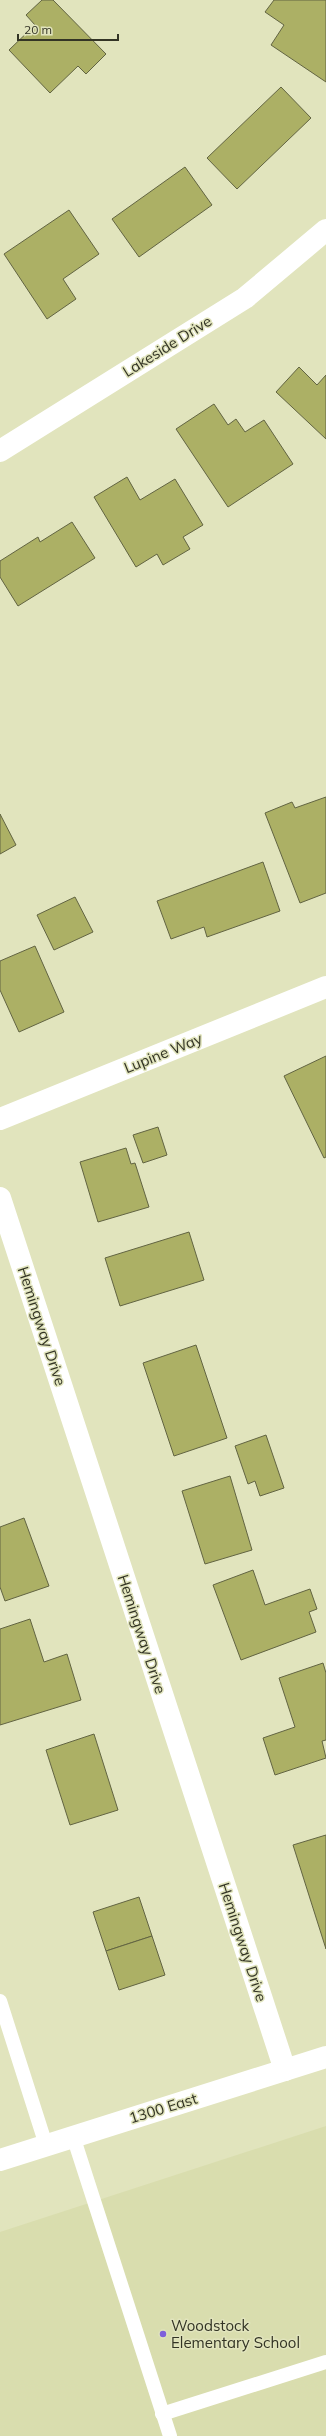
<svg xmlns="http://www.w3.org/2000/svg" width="326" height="2436" font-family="Mulish,sans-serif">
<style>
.built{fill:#d9ddae}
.building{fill:#acb065;stroke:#626442}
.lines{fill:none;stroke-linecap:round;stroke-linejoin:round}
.service{stroke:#fff;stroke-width:14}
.minor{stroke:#fff;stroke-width:22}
.secondary{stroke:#fff;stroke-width:22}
.poi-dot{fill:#7e60db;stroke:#e1e4bd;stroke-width:1.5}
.labels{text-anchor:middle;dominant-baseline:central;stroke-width:3;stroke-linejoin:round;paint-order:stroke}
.street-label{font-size:15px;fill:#333425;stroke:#e1e4bd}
.poi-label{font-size:15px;fill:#333425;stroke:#e1e4bd;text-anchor:start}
</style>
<rect width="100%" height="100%" fill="#e1e4bd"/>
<path class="built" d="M326 2126V2436H0V2232Z"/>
<g class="building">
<path d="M42 0H53L106 54 86 74 78 66 50 93 9 50 35 25 26 15Z"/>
<path d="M274 0H326V82L271 45 284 25 265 12Z"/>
<path d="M281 87 311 118 237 189 207 158Z"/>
<path d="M185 167 212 205 139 257 112 219Z"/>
<path d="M69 210 99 254 63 279 76 299 47 319 4 254Z"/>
<path d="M299 367 317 385 326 375V439L276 392Z"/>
<path d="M214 404 228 425 236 419 245 432 264 420 293 464 228 507 176 429Z"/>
<path d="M127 477 140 500 175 479 203 525 183 537 190 549 163 565 157 554 136 567 94 497Z"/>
<path d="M72 522 95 558 18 606 0 577V561L38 537 40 542Z"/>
<path d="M326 797V893L300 903 265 813 292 802 295 808Z"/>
<path d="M0 814 16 845 0 854Z"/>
<path d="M263 862 280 911 207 937 204 927 171 939 157 901Z"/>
<path d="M75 897 93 932 54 950 37 915Z"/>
<path d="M35 946 64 1012 19 1032 0 990V961Z"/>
<path d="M326 1056V1157L324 1158 284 1076Z"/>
<path d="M158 1127 167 1155 143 1163 133 1135Z"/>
<path d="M126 1148 131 1164 135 1163 149 1207 98 1222 80 1162Z"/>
<path d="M189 1232 204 1280 120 1306 105 1258Z"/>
<path d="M196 1345 227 1438 174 1456 143 1363Z"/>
<path d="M266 1435 284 1488 260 1496 255 1481 248 1484 235 1446Z"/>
<path d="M230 1476 252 1550 205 1564 182 1491Z"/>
<path d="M24 1518 49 1586 5 1601 0 1587V1527Z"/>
<path d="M253 1570 265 1605 310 1589 317 1609 309 1612 316 1632 241 1660 213 1585Z"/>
<path d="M30 1619 44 1662 67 1654 81 1700 0 1725V1629Z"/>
<path d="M323 1663 326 1673V1740L322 1741 326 1758 275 1775 263 1738 295 1727 279 1678Z"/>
<path d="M94 1734 118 1810 70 1825 46 1750Z"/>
<path d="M326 1835V1949L293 1845Z"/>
<path d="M139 1897 152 1936 106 1951 93 1912Z"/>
<path d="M152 1936 165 1975 119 1990 106 1951Z"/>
</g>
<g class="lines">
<g class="service">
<path d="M0 2001 46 2145"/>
<path d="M73 2136 170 2436"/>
<path d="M162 2414 326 2362"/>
</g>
<g class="minor">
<path d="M0 451 245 298 326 230"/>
<path d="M0 1119 326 987"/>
<path d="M0 1198 285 2070"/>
</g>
<path class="secondary" d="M0 2160 326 2057"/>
</g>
<circle class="poi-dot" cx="163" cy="2334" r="4"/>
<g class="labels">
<g class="street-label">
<text transform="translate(167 346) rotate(-32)">Lakeside Drive</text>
<text transform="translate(163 1053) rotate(-22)">Lupine Way</text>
<text transform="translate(42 1326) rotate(72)">Hemingway Drive</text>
<text transform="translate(142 1634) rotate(72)">Hemingway Drive</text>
<text transform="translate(243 1942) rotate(72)">Hemingway Drive</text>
<text transform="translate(163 2108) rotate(-17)">1300 East</text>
</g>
<g class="poi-label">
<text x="171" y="2325">Woodstock<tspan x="171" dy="17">Elementary School</tspan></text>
</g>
</g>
<path d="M18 34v6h100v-6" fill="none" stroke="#333425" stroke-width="2"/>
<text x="24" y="34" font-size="12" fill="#333425" stroke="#e1e4bd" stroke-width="3" paint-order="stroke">20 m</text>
</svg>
